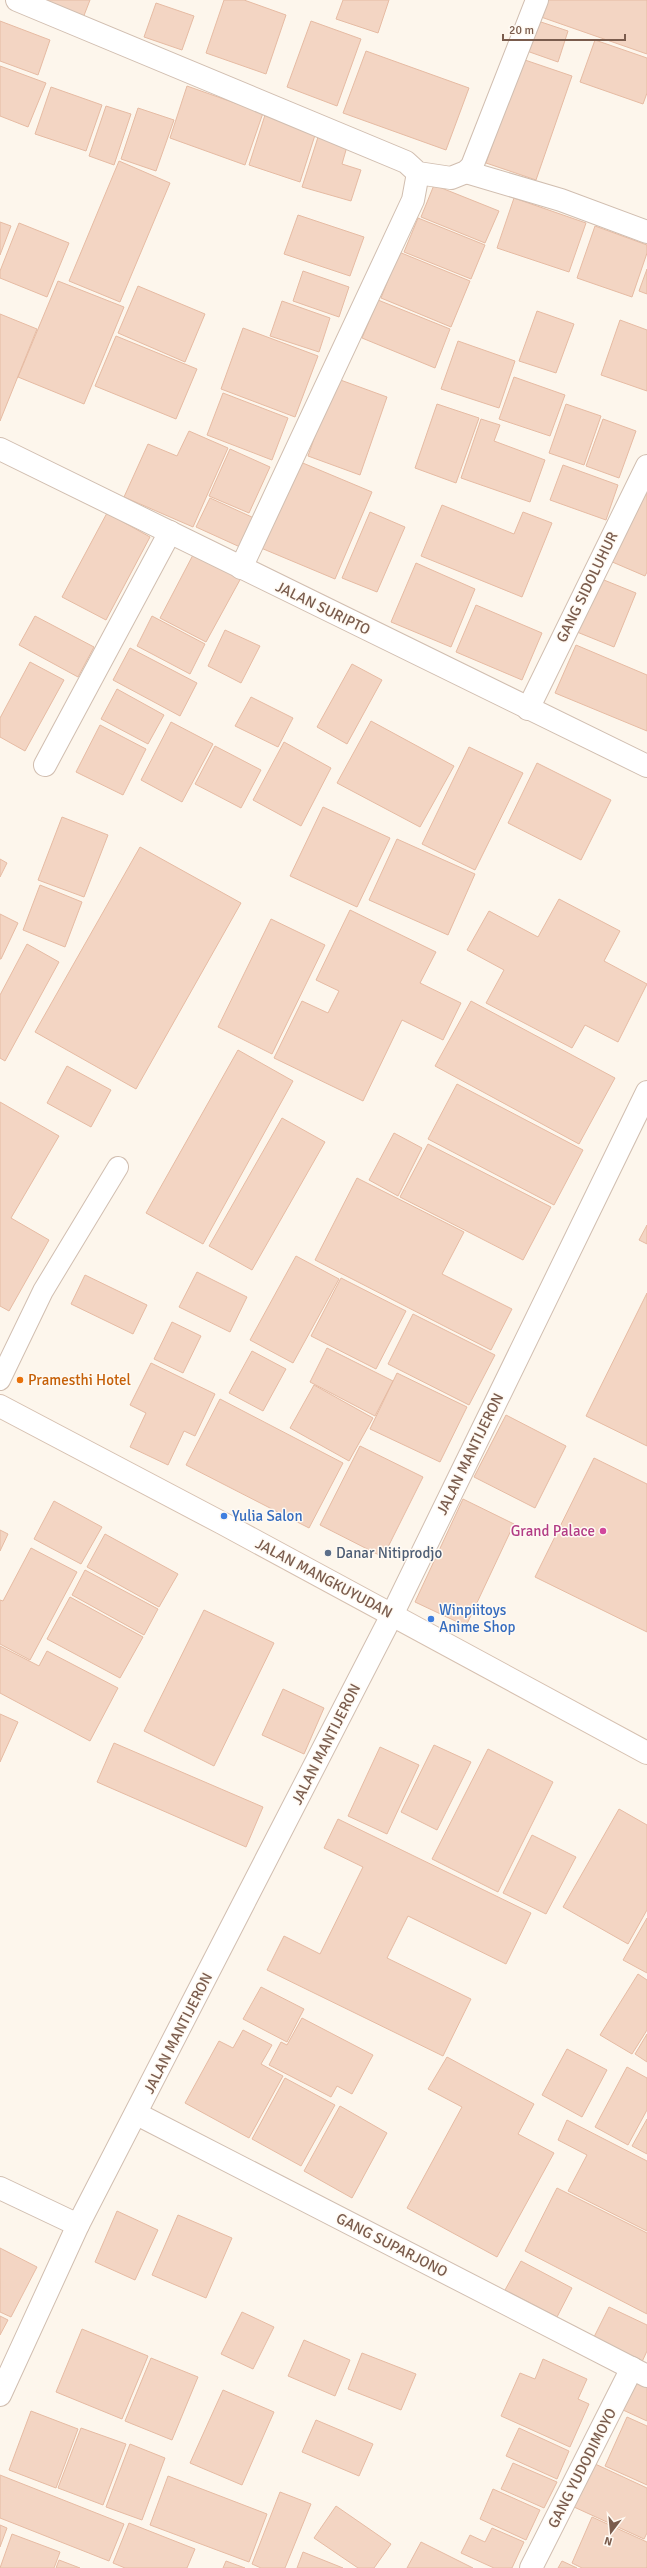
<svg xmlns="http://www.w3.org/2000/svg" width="647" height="2568" font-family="Signika,sans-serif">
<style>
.building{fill:#f3d5c3;stroke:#e6bba3}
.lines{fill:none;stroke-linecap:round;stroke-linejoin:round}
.service-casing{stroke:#d1beb0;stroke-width:22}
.minor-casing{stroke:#d1beb0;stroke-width:24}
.secondary-casing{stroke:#d6c0b0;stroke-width:24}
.service{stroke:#fff;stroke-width:20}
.minor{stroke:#fff;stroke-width:22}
.secondary{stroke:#fff;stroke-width:22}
.food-dot{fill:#e8710a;stroke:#fffaf3;stroke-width:1.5}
.shop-dot{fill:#3f7fe0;stroke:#fffaf3;stroke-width:1.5}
.hotel-dot{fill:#d1479c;stroke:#fffaf3;stroke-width:1.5}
.service-dot{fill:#5c6f8a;stroke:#fffaf3;stroke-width:1.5}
.labels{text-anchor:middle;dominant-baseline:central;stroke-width:3;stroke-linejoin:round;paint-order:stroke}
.street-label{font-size:15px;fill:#7a5c4d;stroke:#fffaf3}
.food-label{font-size:15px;fill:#c56008;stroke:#fffaf3;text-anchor:start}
.shop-label{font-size:15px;fill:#366cbe;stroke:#fffaf3;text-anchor:start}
.hotel-label{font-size:15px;fill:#b23c85;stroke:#fffaf3;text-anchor:end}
.service-label{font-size:15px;fill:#4e5e75;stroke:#fffaf3;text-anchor:start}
</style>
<rect width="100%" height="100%" fill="#fdf6ec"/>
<g class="building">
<path d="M35 0H90L83 18Z"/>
<path d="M224 0H244L286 15 266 74 206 53Z"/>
<path d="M343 0H389L378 33 336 19Z"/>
<path d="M547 0H647V54L541 17Z"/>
<path d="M156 3 194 16 182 50 144 37Z"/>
<path d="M535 20 568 31 558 62 524 50Z"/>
<path d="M0 21 50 40 38 75 0 61Z"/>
<path d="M311 21 361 39 337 106 287 87Z"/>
<path d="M595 40 647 58V93L643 104 580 82Z"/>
<path d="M366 51 469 88 446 150 343 113Z"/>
<path d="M522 59 572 76 536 180 486 163Z"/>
<path d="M0 66 46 83 28 127 0 116Z"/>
<path d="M187 86 263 113 245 165 170 138Z"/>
<path d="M51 87 102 105 86 151 35 134Z"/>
<path d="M106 106 131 114 114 165 89 156Z"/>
<path d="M138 108 174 120 156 171 121 159Z"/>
<path d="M265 115 316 132 300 182 249 165Z"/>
<path d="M319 134 348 143 342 164 361 170 351 201 302 187Z"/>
<path d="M119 161 170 183 120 302 69 281Z"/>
<path d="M434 185 499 211 485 243 421 217Z"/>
<path d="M514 198 586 223 569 272 497 248Z"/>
<path d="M298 215 364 237 350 276 284 254Z"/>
<path d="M418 218 485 245 471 279 404 252Z"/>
<path d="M0 222 11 226 0 255Z"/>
<path d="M19 223 69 243 47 297 0 278V271Z"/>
<path d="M595 226 647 245V253L632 297 577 278Z"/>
<path d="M399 252 470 281 451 327 381 298Z"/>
<path d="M647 269V294L639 291Z"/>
<path d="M303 271 349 287 339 317 293 301Z"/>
<path d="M58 281 124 307 84 404 18 377Z"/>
<path d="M138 286 205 314 185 362 118 333Z"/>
<path d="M378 300 450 329 435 368 362 338Z"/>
<path d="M282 301 330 318 319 352 270 336Z"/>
<path d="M537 311 574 324 556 373 519 361Z"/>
<path d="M0 314 37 329 0 421Z"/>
<path d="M620 320 647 330V391L601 375Z"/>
<path d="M243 328 318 356 295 417 221 389Z"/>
<path d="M116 336 197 369 176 419 95 386Z"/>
<path d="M458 341 515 361 499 408 441 389Z"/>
<path d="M514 377 565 395 550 436 499 419Z"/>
<path d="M335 378 387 397 360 475 308 456Z"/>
<path d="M223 393 288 418 272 460 207 435Z"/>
<path d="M437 404 479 418 456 483 415 468Z"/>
<path d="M566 404 601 416 584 465 549 453Z"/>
<path d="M481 419 500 425 494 441 545 460 530 502 461 478Z"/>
<path d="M603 419 636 431 619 478 586 466Z"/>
<path d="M189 431 228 448 193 527 124 497 148 444 177 456Z"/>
<path d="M230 449 270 467 249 513 209 496Z"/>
<path d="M298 461 372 492 335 579 261 548Z"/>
<path d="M563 465 618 485 606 520 550 500Z"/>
<path d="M647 476V572L645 576 610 561Z"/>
<path d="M210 498 254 518 240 547 196 527Z"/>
<path d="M442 505 514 534 523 512 552 523 522 597 421 556Z"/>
<path d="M370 512 405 527 377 592 342 578Z"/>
<path d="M107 513 150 537 106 620 62 597Z"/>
<path d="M194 553 241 578 206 642 160 618Z"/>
<path d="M416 563 475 589 451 647 391 622Z"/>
<path d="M599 578 636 593 614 647 577 632Z"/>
<path d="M476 605 542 633 522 680 456 652Z"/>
<path d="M35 616 94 647 78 677 19 645Z"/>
<path d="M152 616 205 644 190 674 137 646Z"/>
<path d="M225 630 260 646 241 683 208 666Z"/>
<path d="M576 645 647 675V731L555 693Z"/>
<path d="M130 648 197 683 180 716 113 680Z"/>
<path d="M30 662 64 680 25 751 0 737V718Z"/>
<path d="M352 664 382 680 347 744 317 727Z"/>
<path d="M117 689 164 715 148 744 101 719Z"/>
<path d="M251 697 293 718 278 747 235 726Z"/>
<path d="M371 721 454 766 420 827 337 783Z"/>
<path d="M171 722 213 744 182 802 141 780Z"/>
<path d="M100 725 146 749 123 795 76 772Z"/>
<path d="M284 742 331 768 301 826 253 800Z"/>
<path d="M215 746 261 770 241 808 195 784Z"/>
<path d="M469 747 523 773 475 870 422 844Z"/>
<path d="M537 763 611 800 581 860 508 823Z"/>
<path d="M323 807 390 838 357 907 290 876Z"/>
<path d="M62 817 108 835 84 897 38 880Z"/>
<path d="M397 839 475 874 448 935 369 900Z"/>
<path d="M140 847 241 903 136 1089 35 1032Z"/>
<path d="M0 859 7 863 0 877Z"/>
<path d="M40 885 82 902 65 947 23 930Z"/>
<path d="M559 899 620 931 604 961 647 984 618 1042 585 1025 572 1048 486 1003 504 970 467 950 489 911 538 937Z"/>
<path d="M350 910 436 952 420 983 461 1003 443 1040 402 1020 363 1101 274 1058 302 1001 328 1013 339 991 316 980Z"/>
<path d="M0 914 18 923 1 959H0Z"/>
<path d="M271 919 325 945 272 1054 218 1027Z"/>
<path d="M27 944 59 962 5 1061 0 1058V995Z"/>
<path d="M471 1001 615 1078 579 1144 435 1066Z"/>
<path d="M238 1050 293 1081 203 1244 146 1213Z"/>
<path d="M67 1066 111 1090 91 1127 47 1103Z"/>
<path d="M457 1084 583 1150 554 1205 428 1139Z"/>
<path d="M0 1102 59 1136 11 1218 49 1240 9 1311 0 1306Z"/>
<path d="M282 1118 325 1142 252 1270 209 1246Z"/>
<path d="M394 1133 422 1148 398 1196 369 1180Z"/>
<path d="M428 1144 551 1207 523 1260 400 1197Z"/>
<path d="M357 1178 464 1232 442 1274 512 1309 491 1350 315 1260Z"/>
<path d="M647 1225V1244L639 1240Z"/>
<path d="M296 1256 339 1279 293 1363 250 1340Z"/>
<path d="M197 1272 247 1297 230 1332 179 1307Z"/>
<path d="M85 1275 147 1305 133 1334 71 1304Z"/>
<path d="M341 1278 406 1311 376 1369 311 1336Z"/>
<path d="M647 1293V1446L586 1416Z"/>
<path d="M413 1314 495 1355 469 1405 388 1364Z"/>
<path d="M172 1322 201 1336 183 1373 154 1359Z"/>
<path d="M327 1348 393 1381 375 1416 310 1382Z"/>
<path d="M252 1351 286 1369 263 1411 229 1393Z"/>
<path d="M151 1363 215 1394 195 1436 184 1431 168 1465 130 1447 146 1413 130 1405Z"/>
<path d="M397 1373 467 1407 440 1462 370 1429Z"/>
<path d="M314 1385 373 1418 349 1461 290 1428Z"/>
<path d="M220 1399 343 1463 309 1528 186 1465Z"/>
<path d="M506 1415 566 1446 535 1508 474 1477Z"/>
<path d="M360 1446 423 1477 383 1557 320 1525Z"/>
<path d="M594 1458 647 1484V1632L535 1577Z"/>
<path d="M463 1499 514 1524 466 1626 415 1602Z"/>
<path d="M54 1501 102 1527 81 1564 34 1539Z"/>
<path d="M0 1530 8 1534 0 1551Z"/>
<path d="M105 1534 178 1574 159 1607 87 1567Z"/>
<path d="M31 1548 77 1572 30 1660 0 1644V1600L3 1601Z"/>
<path d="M85 1570 158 1609 144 1635 72 1595Z"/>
<path d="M70 1597 143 1637 120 1678 47 1639Z"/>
<path d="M204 1610 274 1643 214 1766 144 1731Z"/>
<path d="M0 1646 39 1666 47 1651 118 1688 90 1741 0 1693Z"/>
<path d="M283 1689 324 1708 304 1754 262 1735Z"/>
<path d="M0 1714 18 1722 0 1762Z"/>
<path d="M114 1743 263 1807 246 1847 97 1782Z"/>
<path d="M434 1745 471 1762 437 1830 401 1812Z"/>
<path d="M380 1747 419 1765 387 1834 348 1816Z"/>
<path d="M488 1749 553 1782 498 1892 432 1859Z"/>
<path d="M619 1809 647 1825V1910L628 1944 563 1907Z"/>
<path d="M338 1819 531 1913 506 1964 408 1916 387 1958 471 1999 443 2056 267 1970 284 1936 320 1954 363 1867 324 1848Z"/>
<path d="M532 1835 576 1857 546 1914 503 1893Z"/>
<path d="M647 1918V1973L623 1960Z"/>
<path d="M638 1974 647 1980V2030L632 2054 600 2035Z"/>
<path d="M261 1987 304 2009 287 2042 243 2019Z"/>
<path d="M302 2018 373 2055 352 2094 337 2086 331 2097 269 2065 281 2042 287 2045Z"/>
<path d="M243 2030 272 2045 261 2064 283 2076 249 2138 185 2103 219 2041 233 2048Z"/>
<path d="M647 2034V2062L635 2054Z"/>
<path d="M567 2049 607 2070 582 2117 542 2095Z"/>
<path d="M447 2057 534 2104 518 2134 554 2153 497 2257 407 2208 462 2107 428 2089Z"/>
<path d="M627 2067 647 2078V2110L628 2145 595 2127Z"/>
<path d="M285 2078 335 2105 301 2166 252 2139Z"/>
<path d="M340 2106 387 2133 352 2198 304 2171Z"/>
<path d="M647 2119V2154L632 2146Z"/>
<path d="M567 2120 647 2161V2231L568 2191 587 2155 558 2140Z"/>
<path d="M557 2188 647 2233V2314L525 2251Z"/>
<path d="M117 2211 158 2230 135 2280 95 2262Z"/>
<path d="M178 2215 232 2238 206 2298 152 2275Z"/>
<path d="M0 2248 37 2267 11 2317 0 2312Z"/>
<path d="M521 2261 572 2288 557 2317 505 2290Z"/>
<path d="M609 2307 647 2325V2351L641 2364 592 2341Z"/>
<path d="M242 2312 274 2327 253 2369 221 2354Z"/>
<path d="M0 2316 8 2320 0 2335Z"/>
<path d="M82 2329 148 2356 122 2419 56 2392Z"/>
<path d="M304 2340 350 2360 335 2396 288 2376Z"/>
<path d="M362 2353 416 2374 401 2410 348 2389Z"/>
<path d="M151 2358 198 2377 172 2440 125 2421Z"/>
<path d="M543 2359 587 2379 578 2399 589 2404 570 2447 501 2416 520 2373 535 2379Z"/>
<path d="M638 2379 647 2383V2421L623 2410Z"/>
<path d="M223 2390 274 2412 242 2485 190 2463Z"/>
<path d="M31 2411 78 2429 56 2488 9 2470Z"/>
<path d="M627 2417 647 2426V2485L605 2466Z"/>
<path d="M316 2420 373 2444 359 2476 302 2452Z"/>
<path d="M81 2428 126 2444 103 2505 58 2488Z"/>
<path d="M519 2428 569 2451 557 2479 506 2456Z"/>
<path d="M130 2444 165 2458 142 2520 106 2507Z"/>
<path d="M513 2463 557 2482 544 2508 501 2489Z"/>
<path d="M593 2463 647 2488V2533L644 2539 574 2507Z"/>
<path d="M0 2475 124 2524 109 2561 0 2518Z"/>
<path d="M168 2476 267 2514 249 2562 150 2525Z"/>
<path d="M493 2489 540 2510 526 2540 480 2519Z"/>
<path d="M280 2492 311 2504 285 2568H261L252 2564Z"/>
<path d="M336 2506 391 2544 374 2568H358L314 2538Z"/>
<path d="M592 2517 647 2542V2568H582L572 2563Z"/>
<path d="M129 2523 195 2549 187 2568H125L113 2563Z"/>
<path d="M0 2525 7 2528 0 2547Z"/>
<path d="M492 2528 524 2542 512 2568H494L461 2553 470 2535 485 2542Z"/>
<path d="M12 2534 60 2552 54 2568H0Z"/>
<path d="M421 2542 473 2568H407Z"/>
<path d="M303 2552 343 2568H297Z"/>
<path d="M59 2560 80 2568H56Z"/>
<path d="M226 2561 245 2568H223Z"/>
<path d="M562 2561 577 2568H558Z"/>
</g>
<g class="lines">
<defs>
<path id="service" d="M0 1380 43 1291 118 1167"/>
<g id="minor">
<path d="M17 0 406 162 418 173 451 178 466 172 472 166 537 0"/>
<path d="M466 172 561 200 647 232"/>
<path d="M0 449 647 766"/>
<path d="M241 568 413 200 418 173"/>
<path d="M528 709 647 466"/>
<path d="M45 765 170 532"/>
<path d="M137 2114 647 2376"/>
<path d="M0 2188 78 2225"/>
<path d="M0 2395 78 2225 392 1615 647 1092"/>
<path d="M531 2568 632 2368"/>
</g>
<path id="secondary" d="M0 1406 222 1523 647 1753"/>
</defs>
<use href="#service" class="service-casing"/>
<use href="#minor" class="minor-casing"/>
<use href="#secondary" class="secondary-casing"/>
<use href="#service" class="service"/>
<use href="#minor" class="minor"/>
<use href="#secondary" class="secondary"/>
</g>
<circle class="food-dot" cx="20" cy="1380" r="4"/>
<g class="shop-dot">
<circle cx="224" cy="1516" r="4"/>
<circle cx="431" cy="1619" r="4"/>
</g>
<circle class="hotel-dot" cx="603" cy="1531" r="4"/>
<circle class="service-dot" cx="328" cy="1553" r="4"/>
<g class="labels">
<g class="street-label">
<text transform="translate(587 587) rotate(-64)">GANG SIDOLUHUR</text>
<text transform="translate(323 608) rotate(26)">JALAN SURIPTO</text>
<text transform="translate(470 1454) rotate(-64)">JALAN MANTIJERON</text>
<text transform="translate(324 1578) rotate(28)">JALAN MANGKUYUDAN</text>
<text transform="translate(326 1744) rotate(-63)">JALAN MANTIJERON</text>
<text transform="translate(178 2033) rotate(-63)">JALAN MANTIJERON</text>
<text transform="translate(392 2245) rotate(27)">GANG SUPARJONO</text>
<text transform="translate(582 2468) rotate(-63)">GANG YUDODIMOYO</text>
</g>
<g class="food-label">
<text x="28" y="1380">Pramesthi Hotel</text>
</g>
<g class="shop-label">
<text x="232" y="1516">Yulia Salon</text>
<text x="439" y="1610">Winpiitoys<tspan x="439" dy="17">Anime Shop</tspan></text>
</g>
<g class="hotel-label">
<text x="595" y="1531">Grand Palace</text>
</g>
<g class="service-label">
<text x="336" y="1553">Danar Nitiprodjo</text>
</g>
</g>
<g transform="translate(611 2532) rotate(196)" stroke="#fffaf3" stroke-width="3" paint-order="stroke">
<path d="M0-3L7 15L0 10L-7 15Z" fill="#7a5c4d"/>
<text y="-6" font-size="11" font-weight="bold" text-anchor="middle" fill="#7a5c4d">N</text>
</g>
<path d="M503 34v6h122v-6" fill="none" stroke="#7a5c4d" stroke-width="2"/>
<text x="509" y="34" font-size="12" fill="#7a5c4d" stroke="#fffaf3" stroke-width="3" paint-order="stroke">20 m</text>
</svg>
